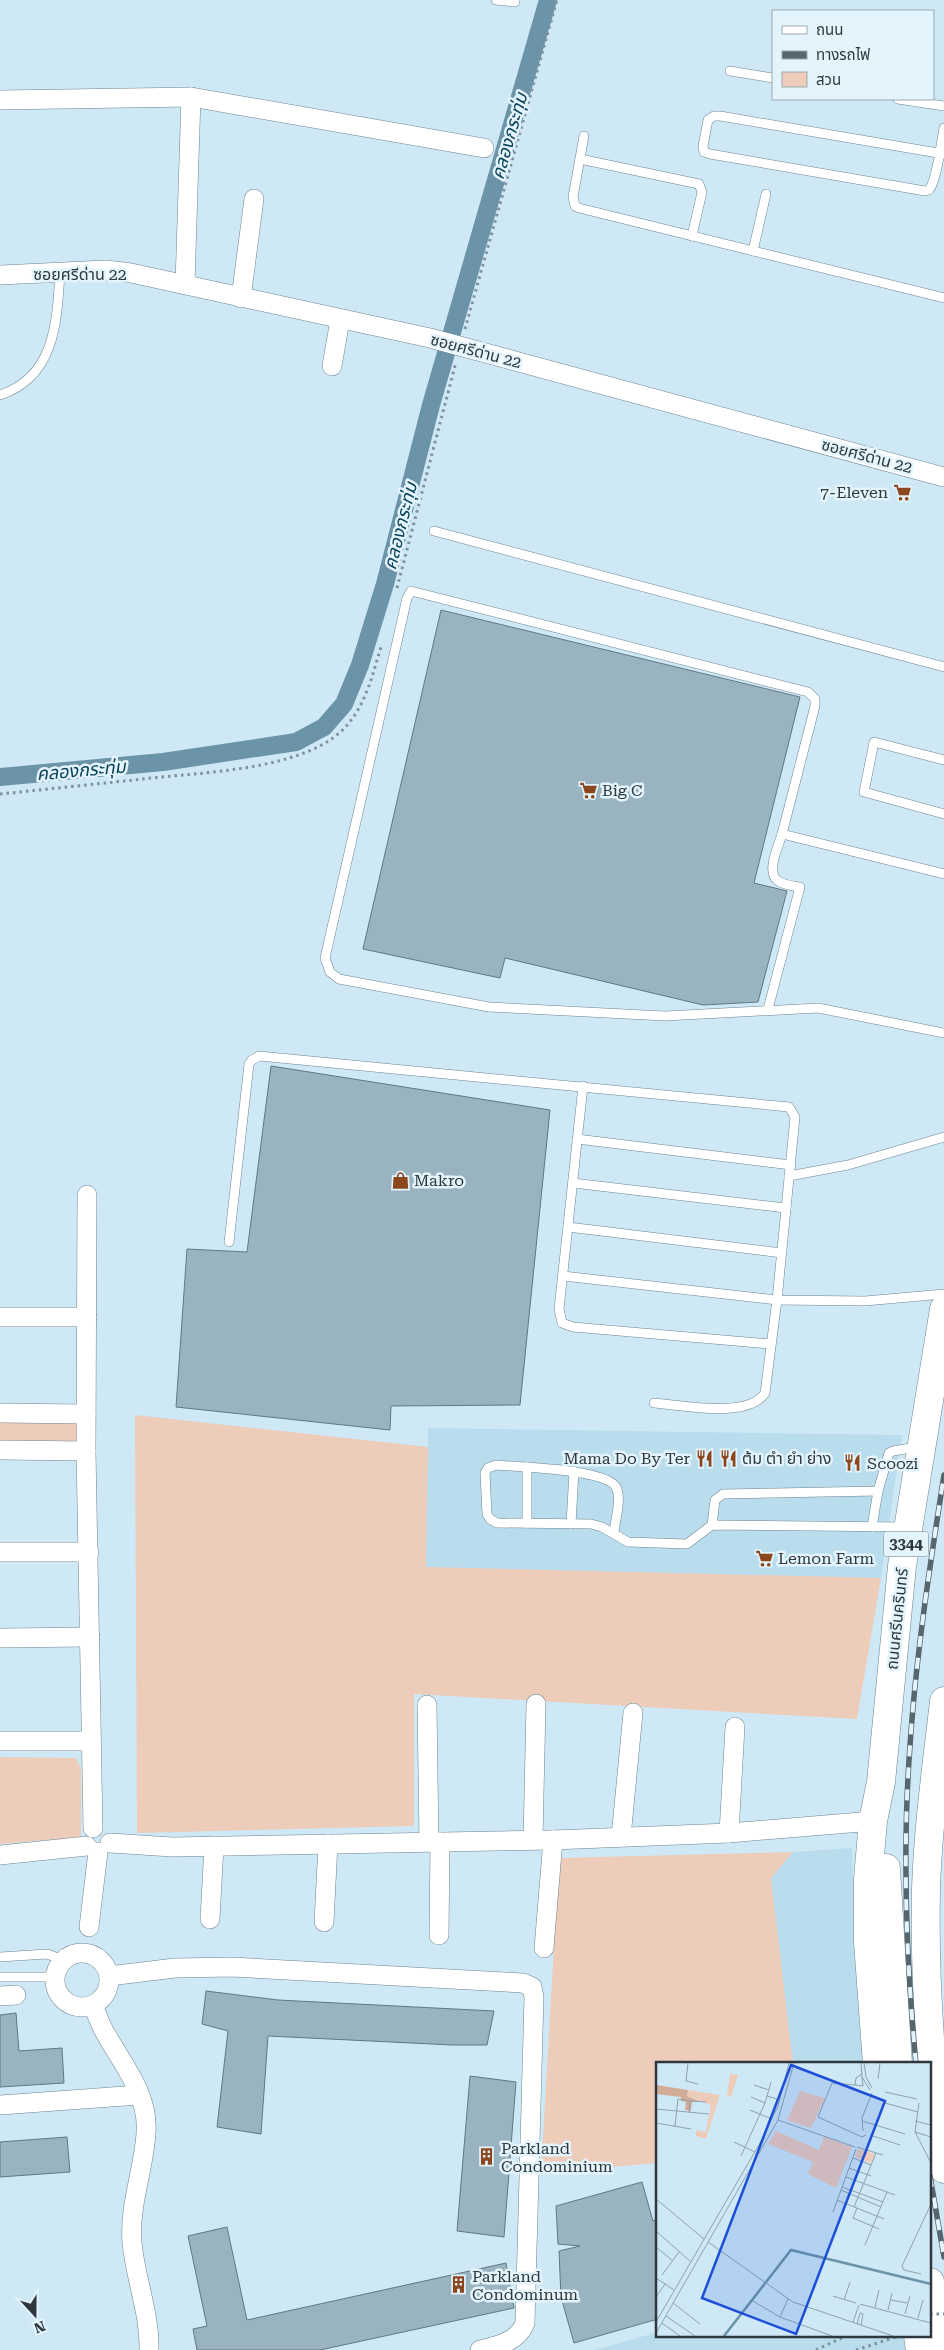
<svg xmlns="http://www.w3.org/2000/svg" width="944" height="2350" font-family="'Roboto Serif','Noto Sans Thai',serif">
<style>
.built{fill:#baddee}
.green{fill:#eeccba}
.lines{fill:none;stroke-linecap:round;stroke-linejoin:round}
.canal{stroke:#6c94a8;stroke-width:18}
.building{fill:#99b3c0;stroke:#607884}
.lane-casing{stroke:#6c8490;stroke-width:10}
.street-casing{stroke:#6c8490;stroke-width:20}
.primary-casing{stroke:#6c8490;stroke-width:29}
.path{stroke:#7f919b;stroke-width:3;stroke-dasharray:2.5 4;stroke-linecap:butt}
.lane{stroke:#fff;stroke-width:9}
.street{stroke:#fff;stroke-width:19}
.primary{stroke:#fff;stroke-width:28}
.rail-casing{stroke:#57656d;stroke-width:5.5}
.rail{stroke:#e4f4fc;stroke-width:4;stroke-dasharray:11;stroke-linecap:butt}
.path-bridge{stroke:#7f919b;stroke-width:3;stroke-dasharray:2.5 4;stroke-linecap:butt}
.labels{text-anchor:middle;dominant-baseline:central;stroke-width:5;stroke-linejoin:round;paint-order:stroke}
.shield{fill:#e4f4fc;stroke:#647076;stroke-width:1}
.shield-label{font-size:15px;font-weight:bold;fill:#2d373d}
.street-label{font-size:16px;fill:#2d373d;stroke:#e4f4fc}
.poi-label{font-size:16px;fill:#2d373d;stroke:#e4f4fc;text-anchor:start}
.water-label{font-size:18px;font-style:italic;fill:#074157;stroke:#e4f4fc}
.inset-river{fill:none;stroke:#6c94a8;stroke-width:2.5}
.inset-road{fill:none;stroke:#8ea1ac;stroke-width:1}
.view{fill:#1d4ed8;fill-opacity:0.15;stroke:#1d4ed8;stroke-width:2.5}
.inset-edge{fill:none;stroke:#2d373d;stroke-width:2.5}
</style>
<rect width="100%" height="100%" fill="#cee8f6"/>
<g class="built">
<path d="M428 1428 902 1435 881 1578 426 1567Z"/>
<path d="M852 1848 855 1960 867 2064H793L771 1878 793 1852Z"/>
<path d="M658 2332V2336H910L912 2350H595Z"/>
</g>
<g class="green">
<path d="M135 1415 428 1447 426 1567 881 1578 857 1719 414 1694V1826L137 1833Z"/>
<path d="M0 1420 80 1421 79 1443 0 1441Z"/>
<path d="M0 1757 76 1758 81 1768V1837L0 1844Z"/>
<path d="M793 1852 771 1878 793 2064H658V2163L541 2173 559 1858Z"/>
</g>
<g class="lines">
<path class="canal" d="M0 777 163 762 296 742 324 727 344 704 360 665 385 584 431 405 548 0"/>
</g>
<g class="building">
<path d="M441 610 800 697 754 883 787 891 758 1002 703 1005 505 958 500 978 363 949Z"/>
<path d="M271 1066 550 1110 520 1405 391 1406 390 1430 176 1407 187 1249 247 1252Z"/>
<path d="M206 1991 278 2000 494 2011 487 2045H452L268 2036 261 2134 217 2127 228 2031 202 2024Z"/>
<path d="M16 2013 19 2051 62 2048 64 2083 0 2087V2015Z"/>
<path d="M470 2076 516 2082 504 2237 457 2231Z"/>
<path d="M67 2137 70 2172 0 2177V2142Z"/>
<path d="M642 2182 653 2221 658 2219V2319L574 2343 561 2297 559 2251 580 2246 558 2244 556 2206Z"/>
<path d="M227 2227 247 2320 506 2263 514 2308 320 2350H197L193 2329 207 2326 188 2236Z"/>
</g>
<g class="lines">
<defs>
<g id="lane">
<path d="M496 0 515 2V0"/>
<path d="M730 71 773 78"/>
<path d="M898 99 944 106"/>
<path d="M944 128C941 143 937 180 929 190L925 191 710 154 704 152 703 146 708 120 714 116H720L938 153 944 154"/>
<path d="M584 136 573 197 575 206 579 208 944 298"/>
<path d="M580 159 699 184 702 192 692 236"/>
<path d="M753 251 766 194"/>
<path d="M0 395C55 377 57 322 60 272"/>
<path d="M434 531 944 667"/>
<path d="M944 760 874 742 864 792 944 814"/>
<path d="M944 874 782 834 815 706V699L808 692 411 591 407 598 325 958 330 972 339 979 489 1007 665 1016 818 1008 944 1033"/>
<path d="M768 1009 800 887C793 886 782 885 777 880 766 871 779 845 782 834"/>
<path d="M583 1086 559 1309 562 1323 573 1327 771 1344"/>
<path d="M577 1139 791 1165"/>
<path d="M789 1176 848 1165 944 1137"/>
<path d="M573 1183 786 1208"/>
<path d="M568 1227 782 1253"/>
<path d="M229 1242 249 1064 252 1060 259 1056 789 1107 795 1117 777 1300 765 1393C748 1419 682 1405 654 1403"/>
<path d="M563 1276 777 1300 865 1301 944 1294"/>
<path d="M527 1467V1523"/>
<path d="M571 1524 574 1471"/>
<path d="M712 1525 715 1500 723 1494 878 1491 889 1453 893 1451 917 1447"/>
<path d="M872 1527 878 1491"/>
<path d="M614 1533C615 1520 622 1499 616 1487 606 1469 518 1467 496 1465L488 1468 485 1473 487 1514 490 1519 497 1523 591 1524 602 1527 628 1542 687 1544 712 1525 906 1527"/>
<path d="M0 1957 47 1954 58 1958 69 1956"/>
<path d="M0 1977H55"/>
</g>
<g id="street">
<path d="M0 100 191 97 484 148"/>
<path d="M0 275 106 270 131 273 430 338 944 477"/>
<path d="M185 284 191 97"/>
<path d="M241 298 254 199"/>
<path d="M332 366 340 320"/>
<path d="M87 1195 86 1451 93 1828"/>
<path d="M0 1317H87"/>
<path d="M0 1413 86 1414"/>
<path d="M0 1450 86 1451"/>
<path d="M0 1552H89"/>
<path d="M0 1638 90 1637"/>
<path d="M427 1705 429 1842"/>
<path d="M0 1741H90"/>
<path d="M729 1833 735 1727"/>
<path d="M621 1837 633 1713"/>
<path d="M533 1840 536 1704"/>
<path d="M110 1843 172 1847 553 1840 729 1833 873 1821"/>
<path d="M0 1855 87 1846"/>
<path d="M210 1919 214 1846"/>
<path d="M324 1922 328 1844"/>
<path d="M89 1927 98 1852"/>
<path d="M439 1935 440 1842"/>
<path d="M544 1948 553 1840"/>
<circle cx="82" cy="1980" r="27"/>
<path d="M109 1976 175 1968 232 1967 523 1983 532 1987 534 1997 525 2323C518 2342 497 2346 480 2350"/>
<path d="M0 1996 16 1995"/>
<path d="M93 2005C97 2015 101 2027 107 2036 124 2066 149 2096 146 2133 144 2169 129 2205 132 2242 135 2278 150 2313 149 2350"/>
<path d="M0 2105 139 2095"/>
</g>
<g id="primary">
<path d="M944 1701C937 1763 928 1826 926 1889 924 1983 931 2076 944 2169"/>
<path d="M886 1868 898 2064"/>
<path d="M877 2064 868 1942V1879L873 1821 881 1782 902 1566 944 1309"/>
<path d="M930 2282 942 2350"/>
<path d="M918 2336 920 2350"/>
</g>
</defs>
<use href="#lane" class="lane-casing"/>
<use href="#street" class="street-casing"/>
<use href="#primary" class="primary-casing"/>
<g class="path">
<path d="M465 329 557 0"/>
<path d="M397 588 456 362"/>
<path d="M0 794C48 789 96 784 143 779 200 772 310 771 348 724 367 702 373 672 382 644"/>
<path d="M816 2350 846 2336"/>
<path d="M856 2350 896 2337"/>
</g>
<use href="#lane" class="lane"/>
<use href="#street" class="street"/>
<use href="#primary" class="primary"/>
<defs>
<g id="rail">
<path d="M916 2064C906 1958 902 1852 910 1746 916 1655 930 1565 944 1475"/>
<path d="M930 2176 944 2257"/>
</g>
</defs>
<use href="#rail" class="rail-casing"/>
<use href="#rail" class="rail"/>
<path class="path-bridge" d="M930 2314H944"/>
</g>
<defs>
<symbol id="supermarket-bare" viewBox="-9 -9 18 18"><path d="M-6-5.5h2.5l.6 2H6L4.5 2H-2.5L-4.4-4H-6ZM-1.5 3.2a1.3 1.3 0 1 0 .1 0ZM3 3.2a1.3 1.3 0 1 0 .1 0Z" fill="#8c471e" stroke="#e4f4fc" stroke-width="2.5" paint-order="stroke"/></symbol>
<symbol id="shop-bare" viewBox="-9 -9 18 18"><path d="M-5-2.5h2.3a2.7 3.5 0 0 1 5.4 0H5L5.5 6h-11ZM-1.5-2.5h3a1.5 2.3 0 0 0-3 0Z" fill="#8c471e" stroke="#e4f4fc" stroke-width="2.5" paint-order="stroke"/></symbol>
<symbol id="restaurant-bare" viewBox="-9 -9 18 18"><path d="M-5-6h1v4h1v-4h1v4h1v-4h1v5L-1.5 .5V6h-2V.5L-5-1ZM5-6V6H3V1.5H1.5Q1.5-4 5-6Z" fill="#8c471e" stroke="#e4f4fc" stroke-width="2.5" paint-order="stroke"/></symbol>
<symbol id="building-bare" viewBox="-9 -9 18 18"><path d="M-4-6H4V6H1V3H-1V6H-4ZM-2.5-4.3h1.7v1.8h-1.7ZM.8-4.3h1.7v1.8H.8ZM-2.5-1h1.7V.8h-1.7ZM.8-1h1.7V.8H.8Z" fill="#8c471e" stroke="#e4f4fc" stroke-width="2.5" paint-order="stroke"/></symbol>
</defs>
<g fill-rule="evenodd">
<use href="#supermarket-bare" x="890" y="480" width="25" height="25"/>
<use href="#supermarket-bare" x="576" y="778" width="25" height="25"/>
<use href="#shop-bare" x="388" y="1168" width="25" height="25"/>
<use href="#restaurant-bare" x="692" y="1446" width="25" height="25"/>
<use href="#restaurant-bare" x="716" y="1446" width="25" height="25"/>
<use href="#restaurant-bare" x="840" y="1450" width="25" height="25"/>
<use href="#supermarket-bare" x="752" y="1546" width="25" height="25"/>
<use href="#building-bare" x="474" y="2144" width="25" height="25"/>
<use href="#building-bare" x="446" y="2272" width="25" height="25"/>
</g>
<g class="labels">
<rect class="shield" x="883.5" y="1531.5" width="45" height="25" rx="4"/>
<g class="shield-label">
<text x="906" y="1544">3344</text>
</g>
<g class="street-label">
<text x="80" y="274">ซอยศรีด่าน 22</text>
<text transform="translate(476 351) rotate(15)">ซอยศรีด่าน 22</text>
<text transform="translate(867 456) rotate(15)">ซอยศรีด่าน 22</text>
<text transform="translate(897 1619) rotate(-84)">ถนนศรีนครินทร์</text>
</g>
<g class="poi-label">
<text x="888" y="492" text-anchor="end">7-Eleven</text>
<text x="602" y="790">Big C</text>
<text x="414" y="1180">Makro</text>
<text x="690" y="1458" text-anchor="end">Mama Do By Ter</text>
<text x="742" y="1458">ต้ม ตำ ยำ ย่าง</text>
<text x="867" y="1463">Scoozi</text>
<text x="778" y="1558">Lemon Farm</text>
<text x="501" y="2148">Parkland<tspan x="501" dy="18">Condominium</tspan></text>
<text x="472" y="2276">Parkland<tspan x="472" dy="18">Condominum</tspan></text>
</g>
<g class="water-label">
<text transform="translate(509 136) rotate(-74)">คลองกระทุ่ม</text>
<text transform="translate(400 526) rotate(-76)">คลองกระทุ่ม</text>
<text transform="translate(81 770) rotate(-5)">คลองกระทุ่ม</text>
</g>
</g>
<g transform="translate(656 2062)">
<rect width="275" height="275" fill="#cee8f6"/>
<path d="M74 12 82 13 75 35 71 34ZM32 28 64 33 50 77 40 74V68L50 70 55 43 31 34ZM144 29 169 36 155 66 131 58ZM120 69 163 88 168 75 196 85 180 126 152 112 157 100 112 82ZM202 87 219 92 215 101 199 95Z" fill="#eeccba"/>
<path d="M0 23 32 28 31 34 43 39 36 40 35 49 29 48 30 40 25 39V35L0 32Z" fill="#d3ac98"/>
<path class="inset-river" d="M68 274 135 188 275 222"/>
<path class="inset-road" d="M32 1 30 19 42 22M205 1 206 15 214 28M208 1 210 15 216 26M206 12 200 16 199 23 176 21 162 55 206 75 210 73M222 17 224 1M115 20 111 34 121 37M98 23 113 28M199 23 207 24 206 15M229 30 261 37M95 35 109 41 111 34M34 39 50 40M229 41 262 50M263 41 259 70 275 101M0 47 53 52M94 48 116 57M122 58 199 85M206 59 249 72M259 59 275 63M0 61 35 67M19 64 22 37 34 39 33 50M207 69 206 56 216 31M259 70 275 75M214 73 244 83M78 80 99 90M201 85 227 93M85 94 109 41M197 96 215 103M193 106 215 114M190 115 239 133M186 125 227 140M185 128 225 145M0 137 48 177M181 138 228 157M198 145 220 91M201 146 197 156 223 167M177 150 200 87M0 169 35 200M52 180 137 240 237 274M209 183 231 130M0 185 17 199M265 212 248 208 246 204 275 142M6 213 23 190M0 216 18 228M177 234 200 241M0 235 9 222M188 238 194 220M235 238 251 241M97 239 124 255 176 274M17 241 44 262M204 242 275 261M219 245 223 228M232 248 236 231M249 252 254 234M10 254 39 274M124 255 132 237M262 256 267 238M0 260 104 81 122 44 133 1M197 260 203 243M6 261 24 274M201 262 204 251 207 252 205 263M0 271 122 58 138 1"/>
<path class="view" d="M135 3 229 39 140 272 46 236Z"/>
<rect width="275" height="275" class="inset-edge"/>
</g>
<rect x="772" y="10" width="162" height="90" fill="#e4f4fc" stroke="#9ba8b0"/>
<rect x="782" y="26" width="25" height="8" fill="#ffffff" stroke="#9ba8b0"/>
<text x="816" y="35" font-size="15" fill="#2d373d">ถนน</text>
<rect x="782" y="51" width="25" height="8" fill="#57656d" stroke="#9ba8b0"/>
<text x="816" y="60" font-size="15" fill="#2d373d">ทางรถไฟ</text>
<rect x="782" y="72" width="25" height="15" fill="#eeccba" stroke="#9ba8b0"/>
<text x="816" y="85" font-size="15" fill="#2d373d">สวน</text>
<g transform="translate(35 2315) rotate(159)" stroke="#e4f4fc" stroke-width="4" paint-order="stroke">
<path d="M0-4L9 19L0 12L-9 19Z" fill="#2d373d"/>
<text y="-8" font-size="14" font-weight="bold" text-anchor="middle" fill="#2d373d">N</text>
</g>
</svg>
